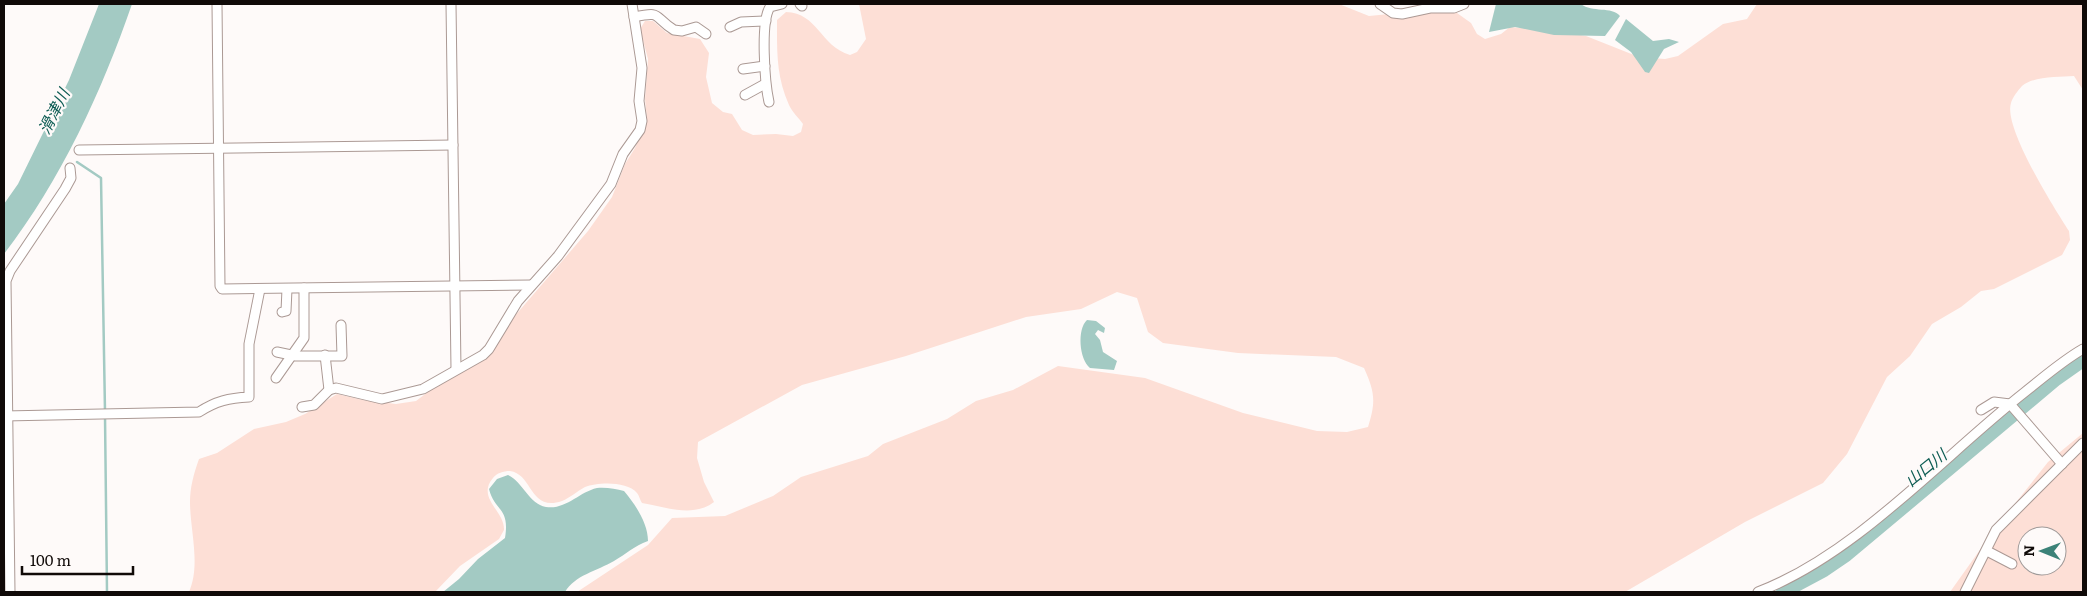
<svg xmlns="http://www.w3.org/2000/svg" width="2087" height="596" font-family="Literata,'Noto Sans JP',serif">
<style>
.green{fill:#fddfd6;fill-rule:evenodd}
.water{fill:#a3cac3}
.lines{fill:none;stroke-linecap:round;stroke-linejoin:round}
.stream{stroke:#a3cac3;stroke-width:2.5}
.river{stroke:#a3cac3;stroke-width:14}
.minor-casing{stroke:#ab9994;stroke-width:11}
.minor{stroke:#fff;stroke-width:9}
.labels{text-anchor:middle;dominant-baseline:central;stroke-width:4.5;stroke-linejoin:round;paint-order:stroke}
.water-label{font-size:16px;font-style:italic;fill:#0e5d54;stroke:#fefaf9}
</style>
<rect width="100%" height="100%" fill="#fefaf9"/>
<g class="green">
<path d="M859 4H1339L1369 16 1450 8 1471 23 1477 34 1485 39 1501 34 1510 27 1558 31 1586 36 1639 57 1665 59 1678 56 1723 24 1747 19 1757 4H2083V90L2074 76C2059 77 2034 76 2022 86 2019 89 2012 98 2011 103 2003 127 2054 208 2069 231L2070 240 2062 255 1994 289 1981 291 1961 307 1932 324 1910 356 1887 377 1847 454 1823 483 1745 522 1625 592H577L648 545 672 518 725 516 773 496 801 477 868 456 883 444 947 419 976 401 1013 390 1058 366 1145 378 1243 413 1317 431 1347 432 1368 427C1376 402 1375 392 1364 368L1336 357 1238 353 1163 343 1148 332 1137 298 1117 292 1081 309 1026 317 906 356 802 385 698 442 697 458 704 482 714 502C693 518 666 507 642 503 640 500 639 495 637 493 627 481 598 482 585 487 577 491 570 498 562 501 529 512 533 474 510 471 503 471 497 473 493 478 476 498 505 511 504 530L499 539 460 566 435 592H189C201 565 190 530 190 502 190 487 194 473 199 459L217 453 254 429 286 422 305 414 337 394 363 400 396 404 416 401 433 388 491 353 513 318 588 231 612 197 625 164 635 148 647 120 645 99 648 59 640 29 645 21H653L667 33 700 39 709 53 706 77 712 103 723 112 732 114 742 130 753 135 776 134 793 136 801 132 803 124C799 118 792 112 789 105 776 76 777 51 777 20L786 12C818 13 820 46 850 55L857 52 866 39Z"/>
<path d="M2083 433V592H1950L1994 530 2048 462ZM2027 536H2057V566H2027Z"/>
</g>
<g class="water">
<path d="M99 4H132C102 91 61 180 4 254V204L18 184 69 80Z"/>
<path d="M1496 4H1581C1592 13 1612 6 1620 16L1605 36 1554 35 1515 27 1489 32Z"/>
<path d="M1626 19 1653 41 1669 39 1679 42 1664 49 1649 73 1645 72 1631 52 1615 40Z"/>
<path d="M1087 320 1096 321 1105 328 1104 333 1098 330 1095 334 1100 340 1103 352 1117 361 1114 370 1090 368C1079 359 1077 329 1087 320Z"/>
<path d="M508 475C523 482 529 504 546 507 566 510 579 492 597 488 606 487 616 489 624 491 635 504 648 523 648 541 634 546 626 554 614 561 597 571 575 575 565 592H443L459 579 478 559 505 538C510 507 495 512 489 489L497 479Z"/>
</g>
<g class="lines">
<g class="stream">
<path d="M77 162 101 178 105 411"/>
<path d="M105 416 107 592"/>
</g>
<path class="river" d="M1783 592 1824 570 1846 555 2056 379 2083 360"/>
<defs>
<g id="minor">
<path d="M217 4 220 286 222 289 531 285"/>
<path d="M451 4 456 369"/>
<path d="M800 4 802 6"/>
<path d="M1380 4 1393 13 1402 14 1430 8H1454L1464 4"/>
<path d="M634 17C663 11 652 16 674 30L682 31 696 27 706 34"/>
<path d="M730 27 741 22 766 21"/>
<path d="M743 69 765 66"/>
<path d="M745 95 765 84"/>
<path d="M769 102C765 84 760 22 770 7L782 4"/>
<path d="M79 150 453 145"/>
<path d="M282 312 286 311 287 289"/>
<path d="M277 352 296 356H342L341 325"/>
<path d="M325 355 329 390"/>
<path d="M276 378 304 338V288"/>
<path d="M302 407 314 405 329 390 336 388 382 399 423 389 483 355 489 349 518 301 558 256 611 184 623 154 640 130 642 121 639 101 642 68 632 4"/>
<path d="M1981 410 1994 402 2010 404 2062 464"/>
<path d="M4 416 199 412C216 401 229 398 249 397V344L260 289"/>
<path d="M1987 551 2012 564"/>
<path d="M10 592 6 281 10 271 65 189 71 178 70 168"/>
<path d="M1758 592C1857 554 1942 457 2025 392 2044 377 2062 361 2083 349"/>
<path d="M1965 592 1996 530 2083 443"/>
</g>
</defs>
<use href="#minor" class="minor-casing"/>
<use href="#minor" class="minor"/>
</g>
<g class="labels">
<g class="water-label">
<text transform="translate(53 111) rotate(-63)">滑津川</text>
<text transform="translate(1925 467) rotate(-39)">山口川</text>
</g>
</g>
<rect width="2087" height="596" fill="none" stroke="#100a08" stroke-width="10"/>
<g transform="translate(2042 551) rotate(271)"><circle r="24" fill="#fefaf9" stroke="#9f9a99"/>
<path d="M0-4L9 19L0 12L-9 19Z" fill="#3c8278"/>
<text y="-8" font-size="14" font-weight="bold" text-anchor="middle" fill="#100a08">N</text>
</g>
<path d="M22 566v8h111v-8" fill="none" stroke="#100a08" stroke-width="2.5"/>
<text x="30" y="566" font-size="15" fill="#100a08" stroke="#fefaf9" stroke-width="4" paint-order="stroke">100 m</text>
</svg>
